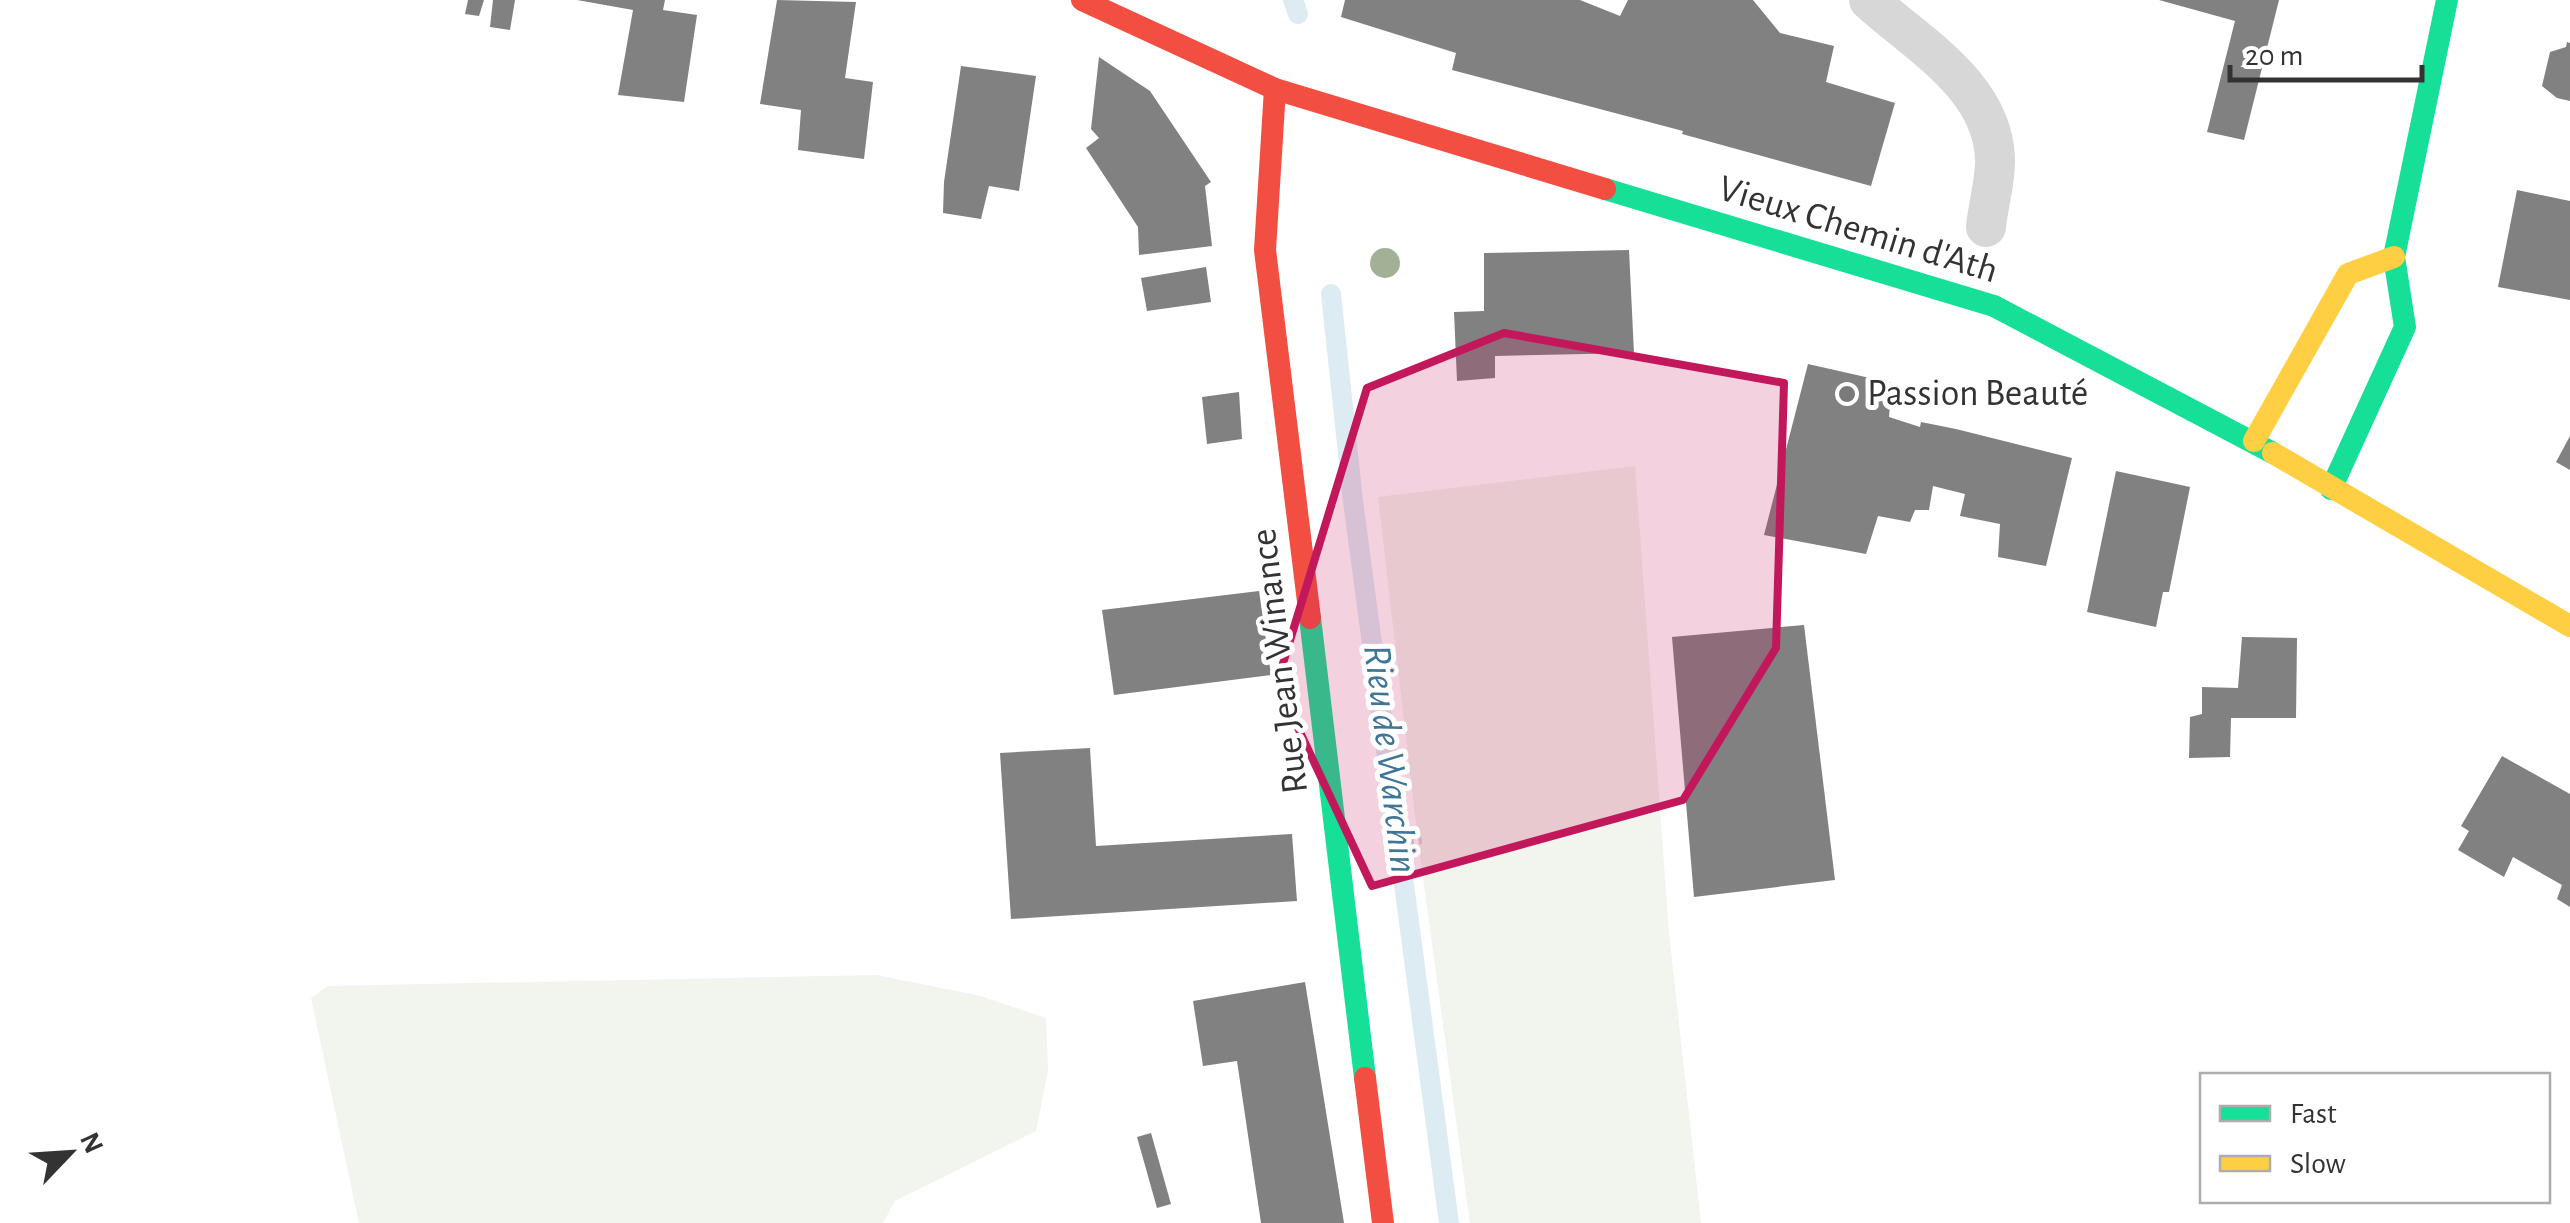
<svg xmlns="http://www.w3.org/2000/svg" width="2570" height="1223" font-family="'Alegreya Sans',sans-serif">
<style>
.green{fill:#f1f5ed}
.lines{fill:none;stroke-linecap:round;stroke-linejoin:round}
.stream{stroke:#ddebf3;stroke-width:20}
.building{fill:#818181}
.path{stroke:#d6d6d6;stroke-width:6;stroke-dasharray:5 5;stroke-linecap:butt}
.lane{stroke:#d7d7d7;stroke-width:40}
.fast{stroke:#16e098;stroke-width:22}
.slow{stroke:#ffcf43;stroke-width:22}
.jam{stroke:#f24e42;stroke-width:22}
.tree{fill:#a2b095}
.marked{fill:#c2185b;fill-opacity:0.2;stroke:#c2185b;stroke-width:8;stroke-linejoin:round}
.poi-dot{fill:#7a7a7a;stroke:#fff;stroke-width:4}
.labels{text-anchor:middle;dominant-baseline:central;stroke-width:10;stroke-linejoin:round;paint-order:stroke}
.street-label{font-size:38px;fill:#333;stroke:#fff}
.poi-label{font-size:38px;fill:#333;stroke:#fff;text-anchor:start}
.water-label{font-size:40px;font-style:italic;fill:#3f7597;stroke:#fff}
</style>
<rect width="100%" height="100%" fill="#fff"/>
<g class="green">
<path d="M1635 466 1669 933 1701 1223H1470L1418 841 1378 497Z"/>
<path d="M876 975 981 996 1046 1018 1048 1071 1036 1131 895 1201 883 1223H359L311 998 328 986Z"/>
</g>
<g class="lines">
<g class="stream">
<path d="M1293 0 1298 14"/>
<path d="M1331 294 1353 501 1449 1223"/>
</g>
</g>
<g class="building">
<path d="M468 0H484L479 16 465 14Z"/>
<path d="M493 0H515L510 30 490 27Z"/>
<path d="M577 0H665L663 10 697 15 684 102 618 95 633 10Z"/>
<path d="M777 0 856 2 845 78 873 82 864 159 798 150 801 110 760 104Z"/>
<path d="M1345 0H1580L1620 16 1628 0H1753L1780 33 1834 46 1826 82 1895 103 1871 186 1682 134 1683 131 1452 70 1456 53 1341 17Z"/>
<path d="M2159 0H2279L2244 140 2207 132 2235 21Z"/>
<path d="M2567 42 2570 43V101L2557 98 2542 86 2550 52 2566 47Z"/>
<path d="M1099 57 1150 91 1211 182 1205 186 1212 246 1139 255 1138 227 1086 148 1099 138 1091 129Z"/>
<path d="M961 66 1036 76 1019 191 989 186 981 219 943 213 944 182Z"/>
<path d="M2517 190 2570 201V300L2498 287Z"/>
<path d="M1629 250 1634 353 1495 356V378L1457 381 1454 312 1484 311V253Z"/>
<path d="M1206 267 1211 302 1147 311 1141 278Z"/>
<path d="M1808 364 1892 383 1889 417 1920 427 1921 422 1956 429 2072 458 2046 566 1998 557 2000 524 1960 516 1965 494 1933 486 1929 510H1915L1910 522 1878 516 1866 554 1764 535Z"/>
<path d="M1239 392 1242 439 1207 444 1202 397Z"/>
<path d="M2570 436V470L2556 462Z"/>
<path d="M2116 471 2190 487 2169 592H2163L2156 627 2087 612Z"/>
<path d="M1259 591 1271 675 1114 695 1102 610Z"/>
<path d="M1804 625 1835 880 1694 897 1672 637Z"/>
<path d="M2242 637 2297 638 2296 718H2231L2230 757 2189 758 2190 717 2202 714V687L2238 688Z"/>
<path d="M1090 748 1096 846 1292 834 1297 901 1011 919 1000 753Z"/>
<path d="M2502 756 2570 794V907L2557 899 2562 885 2513 857 2504 877 2458 850 2469 831 2461 826Z"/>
<path d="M1305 982 1344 1223H1261L1237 1061 1203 1066 1193 1001Z"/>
<path d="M1151 1133 1171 1204 1157 1208 1137 1137Z"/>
</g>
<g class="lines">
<path class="path" d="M1399 843 1422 841"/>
<path class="lane" d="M1869 0C1917 44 1992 85 1995 158 1996 180 1988 205 1986 227"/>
<g class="fast">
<path d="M1605 189 1994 306 2273 453"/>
<path d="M2331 489 2405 327 2394 257 2447 0"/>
<path d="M1310 618 1365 1078"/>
</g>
<g class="slow">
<path d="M2254 441 2348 274 2394 257"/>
<path d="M2273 453 2570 626"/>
</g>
<g class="jam">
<path d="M1082 0 1275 89 1605 189"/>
<path d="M1275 89 1265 250 1310 618"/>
<path d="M1365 1078 1383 1223"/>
</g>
</g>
<circle class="tree" cx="1385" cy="263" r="15"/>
<path class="marked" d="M1504 333 1784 383 1776 648 1683 800 1372 886 1277 683 1367 388Z"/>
<circle class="poi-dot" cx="1847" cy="394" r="10"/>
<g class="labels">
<g class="street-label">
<text transform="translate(1858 230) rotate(17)">Vieux Chemin d'Ath</text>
<text transform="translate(1280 661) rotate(-97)">Rue Jean Winance</text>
</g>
<g class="poi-label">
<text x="1867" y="394">Passion Beauté</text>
</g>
<g class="water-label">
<text transform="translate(1390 759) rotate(83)">Rieu de Warchin</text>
</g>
</g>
<rect x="2200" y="1073" width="350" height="130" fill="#ffffff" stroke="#adadad" stroke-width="2.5"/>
<rect x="2220" y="1106" width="50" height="15" fill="#16e098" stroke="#adadad" stroke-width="2.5"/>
<text x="2290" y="1123" font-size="30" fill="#333333">Fast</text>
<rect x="2220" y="1156" width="50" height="15" fill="#ffcf43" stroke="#adadad" stroke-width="2.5"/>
<text x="2290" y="1173" font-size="30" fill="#333333">Slow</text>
<g transform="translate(70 1153) rotate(65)" stroke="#ffffff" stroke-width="8" paint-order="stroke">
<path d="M0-8L18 38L0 25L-18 38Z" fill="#333333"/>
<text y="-15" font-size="28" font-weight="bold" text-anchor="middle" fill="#333333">N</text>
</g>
<path d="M2230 65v15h192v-15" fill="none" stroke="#333333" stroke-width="5"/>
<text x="2245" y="65" font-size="30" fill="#333333" stroke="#ffffff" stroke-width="8" paint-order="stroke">20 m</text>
</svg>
